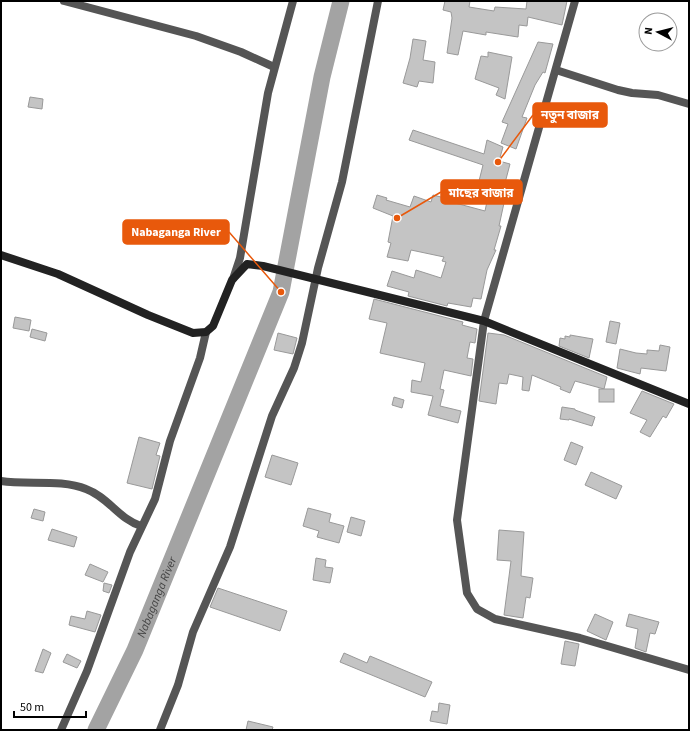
<svg xmlns="http://www.w3.org/2000/svg" width="690" height="731" font-family="'Source Sans 3','Noto Sans Bengali',sans-serif">
<style>
.lines{fill:none;stroke-linecap:round;stroke-linejoin:round}
.river{stroke:#a3a3a3;stroke-width:17}
.building{fill:#c4c4c4;stroke:#999}
.minor{stroke:#555;stroke-width:8}
.secondary{stroke:#222;stroke-width:8}
.labels{text-anchor:middle;dominant-baseline:central;stroke-width:3;stroke-linejoin:round;paint-order:stroke}
.water-label{font-size:12px;font-style:italic;fill:#444;stroke:#fff}
.leader{fill:none;stroke:#e8590c;stroke-width:1.5}
.callout-dot{fill:#e8590c;stroke:#fff;stroke-width:1.5}
.callout{fill:#e8590c;stroke:#e8590c;stroke-width:1.5}
.callout-label{font-size:12px;text-anchor:middle;font-weight:bold;fill:#fff}
</style>
<rect width="100%" height="100%" fill="#fff"/>
<g class="lines">
<path class="river" id="s1" d="M96 730 135 650 281 292 322 77 341 1"/>
</g>
<g class="building">
<path d="M445 1H470L469 7 494 11 495 7 526 9 527 1H567L562 25 528 17 527 26 519 25 518 37 486 32V35L463 31 458 55 447 53 452 18 451 12 443 10Z"/>
<path d="M413 39 426 41 423 60 435 62 433 83 419 81 417 87 403 83 410 58Z"/>
<path d="M538 42 553 44 545 73 543 72 535 85 522 117 527 118 516 149 501 143 508 124 502 122Z"/>
<path d="M488 52 512 57 505 99 496 95 499 88 475 79 481 56 488 57Z"/>
<path d="M30 97 43 99 42 109 28 107Z"/>
<path d="M413 130 484 154 487 140 503 147 499 161 510 164 500 202 504 203 499 226H501L494 250H496L487 270 481 299 473 298 471 307 448 303 447 306 408 296 409 292 387 286 392 271 414 278 416 270 441 278 446 262 442 261 444 257 411 250 408 261 387 257 391 243 388 242 393 216 373 208 377 195 387 198 386 200 410 207 414 196 431 202 433 195 445 198 444 200 485 211 489 192 477 189 483 165 409 140Z"/>
<path d="M374 299 463 322 462 325 477 329 475 343 470 342 467 358 473 359 471 376 444 370 440 389 444 390 440 406 461 411 458 423 428 415 433 396 411 392 412 380 421 382 425 363 380 353 387 323 369 319Z"/>
<path d="M15 317 31 320 29 331 13 328Z"/>
<path d="M610 321 620 323 616 344 606 342Z"/>
<path d="M32 329 47 333 45 341 30 337Z"/>
<path d="M278 333 297 338 293 354 274 350Z"/>
<path d="M488 333 504 335 607 377 604 389 575 381 570 393 560 389 561 387 532 375 529 391 522 390 523 377 509 374 507 384 499 383 496 404 479 401Z"/>
<path d="M570 335 593 339 589 358 559 346 560 338 565 339V336L570 337Z"/>
<path d="M660 345 670 347 666 371 641 368 640 374 617 368 620 349 636 353 647 354V350L659 351Z"/>
<rect x="599" y="389" width="15" height="13"/>
<path d="M642 391 674 404 666 418 663 416 650 437 640 432 647 420 630 413Z"/>
<path d="M394 397 404 400 402 408 392 405Z"/>
<path d="M562 407 575 409V410L595 417 592 426 569 419V420L560 419Z"/>
<path d="M139 437 160 443 156 455 160 456 152 489 127 483Z"/>
<path d="M571 442 583 447 576 465 564 460Z"/>
<path d="M272 455 298 463 291 485 265 477Z"/>
<path d="M591 472 622 486 616 499 585 485Z"/>
<path d="M308 508 331 514 329 522 344 526 339 543 317 537 319 531 303 526Z"/>
<path d="M34 509 45 512 43 521 31 518Z"/>
<path d="M351 517 365 521 361 536 347 532Z"/>
<path d="M52 529 77 537 74 547 48 540Z"/>
<path d="M499 530 524 532 521 576 533 578 530 598 526 597 523 618 504 615 511 561 497 560Z"/>
<path d="M316 558 326 560 325 567 333 568 330 583 313 580Z"/>
<path d="M90 564 108 572 103 582 85 575Z"/>
<path d="M104 583 112 585 109 593 103 591Z"/>
<path d="M218 588 287 611 280 631 210 607Z"/>
<path d="M87 611 101 615 95 632 69 625 71 616 85 619Z"/>
<path d="M595 614 613 622 606 640 587 631Z"/>
<path d="M629 614 659 622 655 634 650 633 646 652 635 648 638 629 626 626Z"/>
<path d="M565 641 579 644 575 666 561 664Z"/>
<path d="M43 649 51 653 43 673 35 671Z"/>
<path d="M344 653 367 663 370 656 432 682 425 697 340 662Z"/>
<path d="M67 654 81 661 77 668 63 662Z"/>
<path d="M439 703 450 705 447 724 430 721 432 711 438 712Z"/>
<path d="M248 721 273 727 272 730H246Z"/>
</g>
<g class="lines">
<g class="minor">
<path d="M64 1 196 36 241 52 274 67"/>
<path d="M575 1 484 321 457 520 467 593 477 609 495 619 580 638 689 670"/>
<path d="M556 70 618 90 632 93 658 95 689 104"/>
<path d="M233 279 240 258 268 93 293 1"/>
<path d="M1 481C27 485 62 479 86 489 108 497 120 520 141 526"/>
<path d="M61 730 87 671 130 552 155 499 170 441 200 358 206 332"/>
<path d="M160 730 178 685 193 632 230 547 272 416 294 368 302 343 318 268 342 182 378 1"/>
</g>
<path class="secondary" d="M1 255 58 274 148 315 193 333 206 332 213 326 232 280 247 264 263 266 484 321 689 404"/>
</g>
<g class="labels">
<g class="water-label">
<text stroke="none"><textPath href="#s1" startOffset="146">Nabaganga River</textPath></text>
</g>
</g>
<path class="leader" d="M498 162L533 115M397 218L441 192M281 292L229 232"/>
<g class="callout-dot">
<circle cx="498" cy="162" r="4"/>
<circle cx="397" cy="218" r="4"/>
<circle cx="281" cy="292" r="4"/>
</g>
<g class="callout">
<rect x="533" y="103" width="74" height="24" rx="4"/>
<rect x="441" y="180" width="81" height="24" rx="4"/>
<rect x="123" y="220" width="106" height="24" rx="4"/>
</g>
<g class="callout-label">
<text x="570" y="119">নতুন বাজার</text>
<text x="481" y="197">মাছের বাজার</text>
<text x="176" y="236">Nabaganga River</text>
</g>
<rect width="690" height="731" fill="none" stroke="#000000" stroke-width="4"/>
<g transform="translate(658 32) rotate(277)"><circle r="19" fill="#ffffff" stroke="#999999"/>
<path d="M0-3L7 15L0 10L-7 15Z" fill="#000000"/>
<text y="-6" font-size="11" font-weight="bold" text-anchor="middle" fill="#000000">N</text>
</g>
<path d="M14 711v6h72v-6" fill="none" stroke="#000000" stroke-width="2"/>
<text x="20" y="711" font-size="12" fill="#000000" stroke="#ffffff" stroke-width="3" paint-order="stroke">50 m</text>
</svg>
